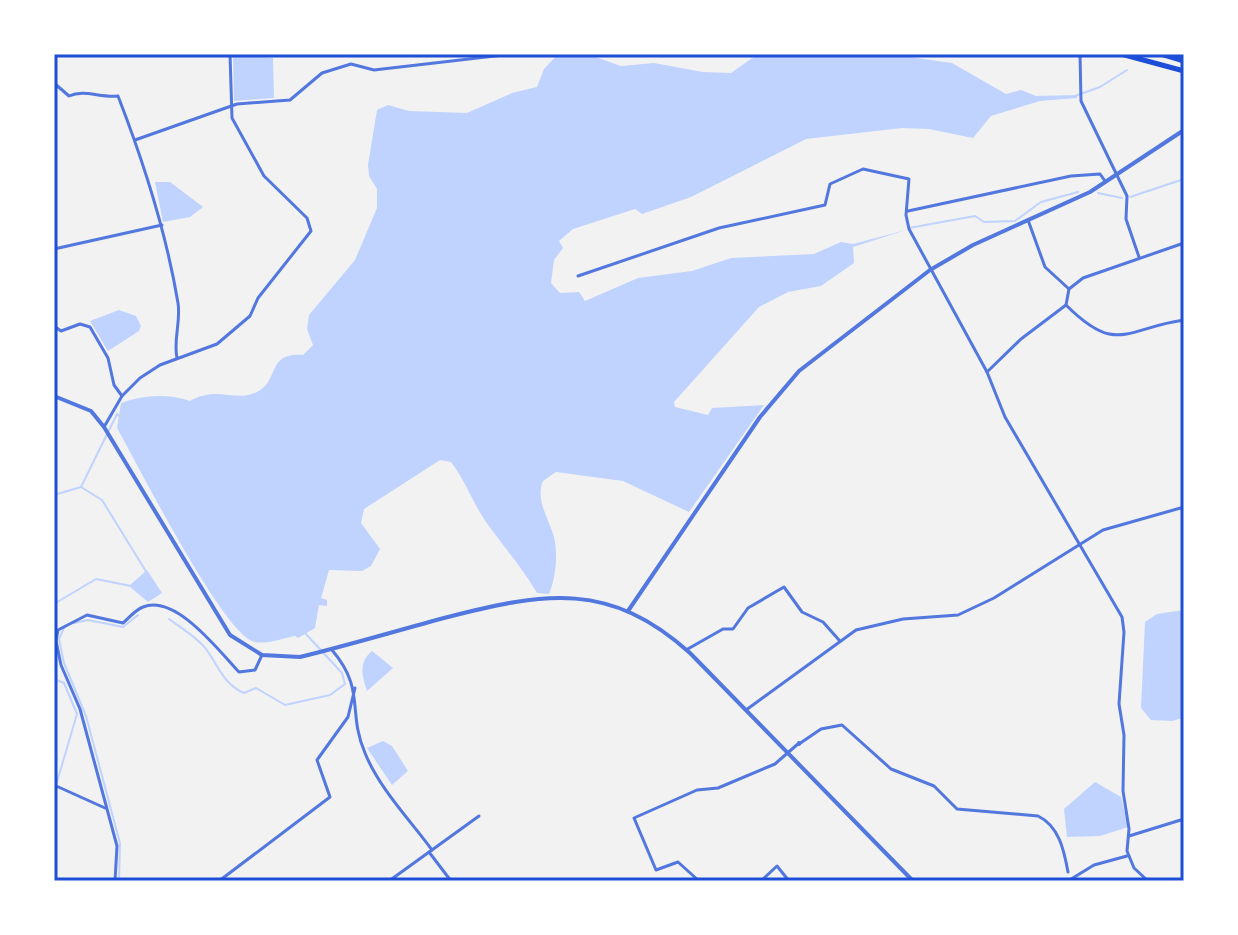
<svg xmlns="http://www.w3.org/2000/svg" width="1238" height="935" font-family="'IBM Plex Serif',serif">
<style>
.water{fill:#bfd3fe}
.lines{fill:none;stroke-linecap:round;stroke-linejoin:round}
.stream{stroke:#bfd3fe;stroke-width:2}
.minor{stroke:#5277de;stroke-width:3}
.tertiary{stroke:#5277de;stroke-width:4}
.trunk{stroke:#1d4ed8;stroke-width:5}
.neatline{fill:none;stroke:#1d4ed8;stroke-width:3}
</style>
<rect width="100%" height="100%" fill="#f2f2f2"/>
<g class="water">
<path d="M558 54H587L621 66 654 63 703 72 731 73 758 54H888L952 63 1006 94 1021 90 1036 96 1077 95V98L1040 101 991 116 973 138 929 129 902 128 806 139 691 197 642 214 635 209 573 229 559 241 563 248 554 260 551 283 560 293 579 292 585 301 638 278 692 271 731 258 814 254 841 242 853 244 906 230 853 247 854 263 821 286 788 292 759 307 674 402 675 407 708 415 712 408 764 405 689 512 623 481 556 472 543 481C535 500 549 519 554 537 558 555 556 577 549 594L537 593C522 567 503 546 486 522 473 503 465 480 451 462L440 460 364 509 361 523 380 549 371 566 362 571 329 570 321 598 327 600V606L319 605 315 628 298 638 295 636C282 638 265 646 252 641 220 627 139 467 117 428L121 403C143 395 167 393 190 401 219 385 233 403 257 392 280 381 266 352 303 355L313 345 307 329 309 315 355 260 377 208V189L369 176 368 165 377 110 388 105 409 111 467 113 512 93 537 87 544 69Z"/>
<path d="M248 55 273 58 274 98 234 101 233 57Z"/>
<path d="M155 182H170L203 207 190 217 163 222Z"/>
<path d="M119 310 136 316 141 326 139 331 108 351 90 321Z"/>
<path d="M147 570 162 593 148 602 129 586Z"/>
<path d="M1184 610V717L1173 721 1151 720 1141 708 1145 622 1157 614Z"/>
<path d="M372 651 393 668 367 691C362 676 358 663 372 651Z"/>
<path d="M383 741 392 746 408 771 392 785 367 748Z"/>
<path d="M1095 782 1121 797 1128 827 1100 836 1067 837 1064 809Z"/>
</g>
<g class="lines">
<g class="stream">
<path d="M1075 96 1100 87 1127 70"/>
<path d="M1098 193 1122 198"/>
<path d="M1130 197 1184 179"/>
<path d="M909 228 975 216 984 222 1015 221 1041 202 1078 192"/>
<path d="M81 487 102 500 147 573"/>
<path d="M54 495 81 487 117 414 121 418"/>
<path d="M54 604 96 579 131 586"/>
<path d="M169 619C181 628 197 637 206 649 218 665 224 685 244 693L256 688 285 705 330 695 345 684 342 673 305 633"/>
<path d="M74 623 88 620 123 627 138 615"/>
<path d="M64 628 59 639 64 663 86 716 120 843 119 881"/>
<path d="M54 679 64 683 77 714 54 792"/>
</g>
<g class="minor">
<path d="M1080 54 1081 101 1127 196 1126 219 1139 257"/>
<path d="M54 83 69 96C84 89 100 98 118 96 144 163 166 231 178 303 181 322 173 340 177 358"/>
<path d="M135 140 237 104 290 100 322 73 351 64 374 70 513 54"/>
<path d="M908 211 1071 176 1100 174 1105 181"/>
<path d="M1028 220 1045 267 1069 289"/>
<path d="M54 249 162 225"/>
<path d="M578 276 719 228 825 205 830 184 863 169 909 179 906 215 909 229 987 372 1005 417 1122 617 1124 632 1119 704 1124 735 1123 791 1129 829 1127 851 1134 868 1148 881"/>
<path d="M1066 305C1117 356 1126 328 1184 320"/>
<path d="M54 326 61 331 80 324 90 327 108 358 114 385 122 396"/>
<path d="M987 372 1021 339 1066 305 1069 289 1083 278 1184 243"/>
<path d="M104 427 122 396 140 378 160 365 217 344 250 316 258 298 311 231 307 218 264 176 232 118 230 54"/>
<path d="M332 650C366 690 347 711 365 753 379 788 410 820 432 850"/>
<path d="M686 650 723 629H733L748 608 784 587 802 612 823 622 839 640"/>
<path d="M746 710 856 630 903 619 958 615 994 598 1103 530 1184 507"/>
<path d="M799 744 821 729 842 725 891 769 934 786 957 809 1038 816C1059 826 1064 850 1068 872"/>
<path d="M54 785 105 808"/>
<path d="M1129 836 1184 819"/>
<path d="M429 852 451 881"/>
<path d="M115 881 117 846 80 709 61 665 56 641 58 630 87 615 123 623C129 618 135 610 143 607 176 594 219 651 239 672L255 670 262 655"/>
<path d="M219 881 330 797 317 760 348 717 355 688"/>
<path d="M389 881 479 816"/>
<path d="M699 881 678 862 656 870 634 818 697 790 718 788 775 764 799 743"/>
<path d="M761 881 777 866 789 881"/>
<path d="M1068 881 1094 865 1127 856"/>
</g>
<g class="tertiary">
<path d="M54 396 91 411 104 427 230 635 262 655 300 657C349 645 399 630 448 617 545 592 610 581 690 653L913 881"/>
<path d="M628 611 760 417 799 371 930 270 973 245 1090 192 1184 130"/>
<path d="M799 743V744"/>
</g>
<g class="trunk">
<path d="M1121 54 1184 71"/>
<path d="M1161 54 1184 61"/>
</g>
</g>
<rect width="1238" height="935" fill="none" stroke="#ffffff" stroke-width="112"/>
<rect x="56" y="56" width="1126" height="823" class="neatline"/>
</svg>
